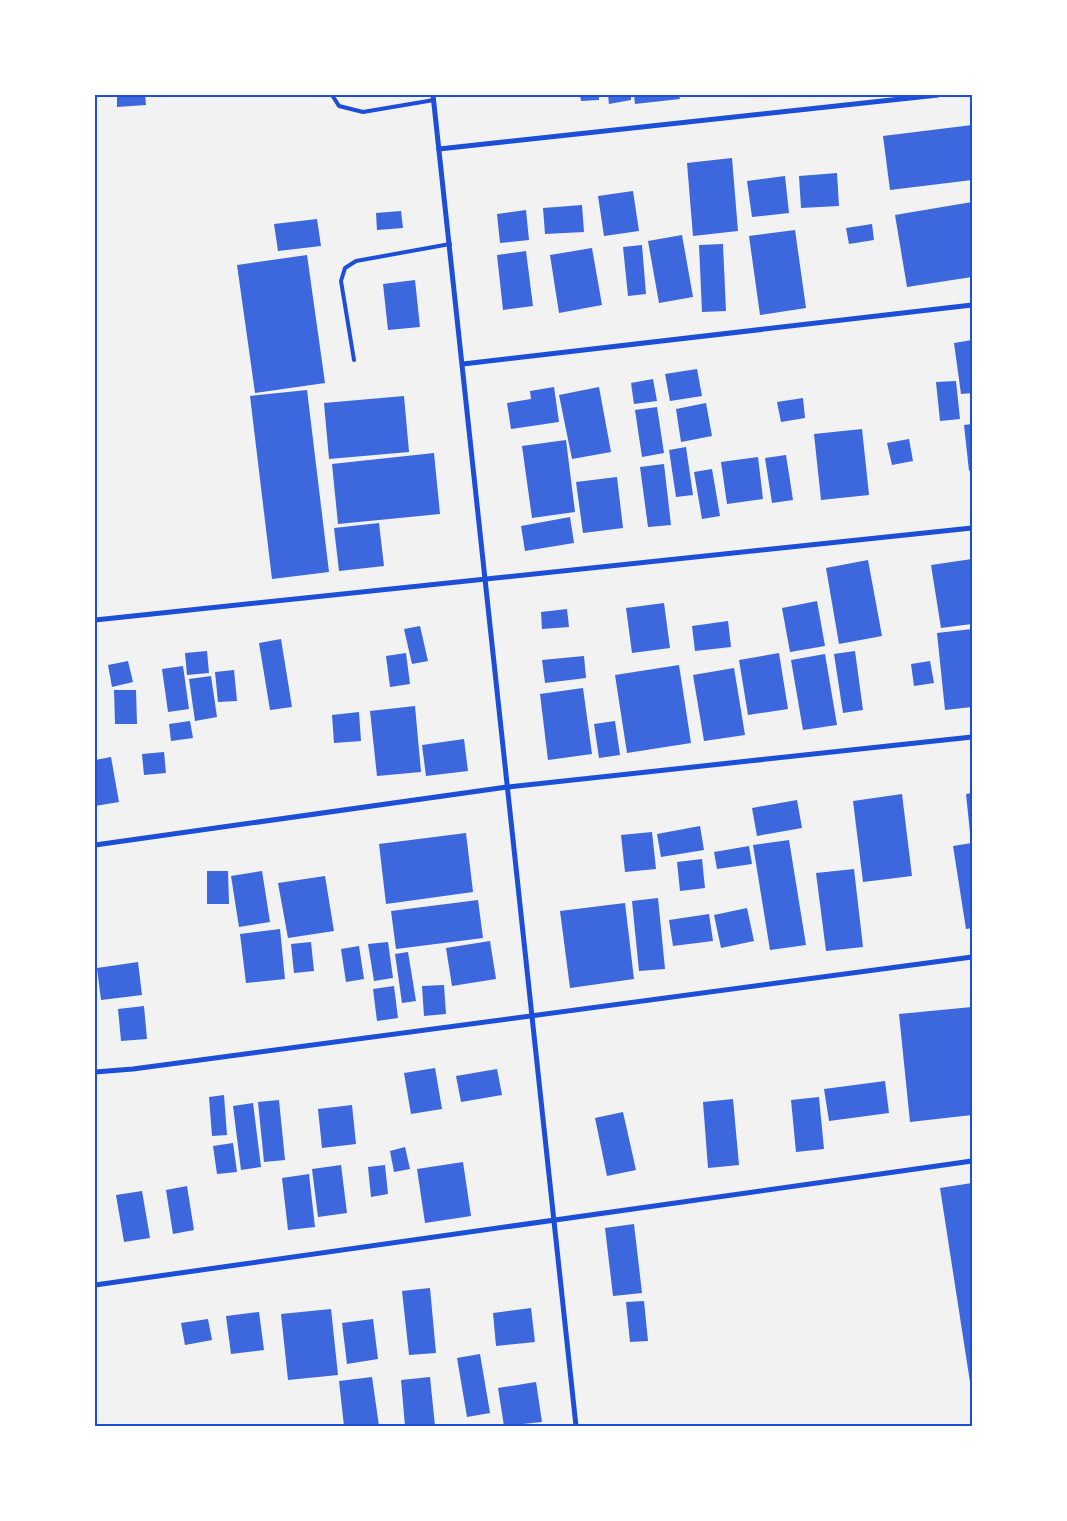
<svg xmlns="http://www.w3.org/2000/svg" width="1067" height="1521" font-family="'Times New Roman',serif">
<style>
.building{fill:#3d67dc}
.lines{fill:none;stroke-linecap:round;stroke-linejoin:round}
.service{stroke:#1d4ed8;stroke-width:4}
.minor{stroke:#1d4ed8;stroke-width:5}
.neatline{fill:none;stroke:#1d4ed8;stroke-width:2}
</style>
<rect width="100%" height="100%" fill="#f2f2f2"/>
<g class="building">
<path d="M117 95H145L146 105 117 107Z"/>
<path d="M580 95H599V100L581 101Z"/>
<path d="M608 95H631V100L609 104Z"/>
<path d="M634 95H679L680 99 635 104Z"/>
<path d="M972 125V180L890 190 883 136Z"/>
<path d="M732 158 738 231 693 236 687 163Z"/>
<path d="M837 173 839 206 801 208 799 176Z"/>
<path d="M785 176 789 213 752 217 747 181Z"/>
<path d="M633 191 639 231 604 236 598 196Z"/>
<path d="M972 202V277L907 287 895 215Z"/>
<path d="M582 205 584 232 545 234 543 208Z"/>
<path d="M526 210 529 240 500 243 497 214Z"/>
<path d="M401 211 403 228 377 230 376 213Z"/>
<path d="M317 219 321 246 278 251 274 224Z"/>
<path d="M872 224 874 240 849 244 846 228Z"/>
<path d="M795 230 806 308 760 315 749 236Z"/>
<path d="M682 235 693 297 659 303 648 241Z"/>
<path d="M723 244 726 311 702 312 699 245Z"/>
<path d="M642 245 646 294 628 296 623 247Z"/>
<path d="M592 248 602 305 559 313 550 255Z"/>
<path d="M526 251 533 306 503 310 497 255Z"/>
<path d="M307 255 325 383 255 393 237 265Z"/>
<path d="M415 280 420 327 388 330 383 284Z"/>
<path d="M972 340V393L961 394 954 343Z"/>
<path d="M697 369 702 396 670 401 665 374Z"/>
<path d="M653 379 657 401 634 404 631 383Z"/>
<path d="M956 381 960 419 940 421 936 382Z"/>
<path d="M554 387 559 422 511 429 507 403 531 399 530 391Z"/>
<path d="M599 387 611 452 572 459 559 395Z"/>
<path d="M307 390 329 572 272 579 250 396Z"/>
<path d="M404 396 409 452 329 459 324 403Z"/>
<path d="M803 398 805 418 781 422 777 402Z"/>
<path d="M706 403 712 436 681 442 676 409Z"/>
<path d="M657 407 664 453 642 457 635 410Z"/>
<path d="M972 424V470L969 471 964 425Z"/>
<path d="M862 429 869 495 821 500 814 434Z"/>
<path d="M909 439 913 461 892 465 887 443Z"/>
<path d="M566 440 575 512 532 518 522 446Z"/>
<path d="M686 447 693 495 676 497 669 450Z"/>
<path d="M434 453 440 514 338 524 332 464Z"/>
<path d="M786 455 793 500 772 503 765 458Z"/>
<path d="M758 457 763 499 727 504 721 462Z"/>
<path d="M664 464 671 525 648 527 640 467Z"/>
<path d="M712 469 720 516 702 519 694 472Z"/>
<path d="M617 477 623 528 583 533 576 482Z"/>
<path d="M570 517 574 543 525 551 521 526Z"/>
<path d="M379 523 384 566 339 571 334 528Z"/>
<path d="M972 559V624L941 628 931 565Z"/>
<path d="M868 560 882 636 839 644 826 568Z"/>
<path d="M817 601 825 646 790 652 782 608Z"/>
<path d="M664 603 670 648 632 653 626 608Z"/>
<path d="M567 609 569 627 542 629 541 612Z"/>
<path d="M728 621 731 647 695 651 692 626Z"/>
<path d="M420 626 428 661 412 664 404 629Z"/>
<path d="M972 629V707L945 710 937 633Z"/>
<path d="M281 639 292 707 270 710 259 643Z"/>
<path d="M207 651 209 673 187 675 185 653Z"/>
<path d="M855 651 863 710 843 713 834 654Z"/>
<path d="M406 653 410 684 390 687 386 656Z"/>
<path d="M779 653 788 709 748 715 739 660Z"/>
<path d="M825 654 837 725 803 730 791 660Z"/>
<path d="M584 656 586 678 545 683 542 660Z"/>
<path d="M128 661 133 682 112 687 108 665Z"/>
<path d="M930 661 934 683 914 686 911 664Z"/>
<path d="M679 665 691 743 627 753 615 675Z"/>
<path d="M183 666 189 709 168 712 162 669Z"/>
<path d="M734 668 745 735 704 741 693 675Z"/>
<path d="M234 670 237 701 218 702 215 672Z"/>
<path d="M211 676 217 717 195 721 189 679Z"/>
<path d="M583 688 592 754 548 760 540 694Z"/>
<path d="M114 690H136L137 724H115Z"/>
<path d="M415 706 421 772 377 776 370 711Z"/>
<path d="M359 712 361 741 334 743 332 715Z"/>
<path d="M190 721 193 738 171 741 169 724Z"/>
<path d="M615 721 620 755 599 758 594 724Z"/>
<path d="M464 739 468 771 426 776 422 745Z"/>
<path d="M164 752 166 773 144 775 142 754Z"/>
<path d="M111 757 119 802 95 806V760Z"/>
<path d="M972 793V833H970L966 794Z"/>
<path d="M902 794 912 876 863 882 853 801Z"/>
<path d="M797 800 802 828 757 836 752 808Z"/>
<path d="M700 826 704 850 661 857 657 834Z"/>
<path d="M652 832 656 869 625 872 621 835Z"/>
<path d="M466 833 473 892 386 904 379 844Z"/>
<path d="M789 840 806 945 770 950 753 845Z"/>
<path d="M972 843V928L966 929 953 846Z"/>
<path d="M749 846 752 864 717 869 714 852Z"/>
<path d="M702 859 705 888 680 891 677 862Z"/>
<path d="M854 869 863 947 826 951 816 873Z"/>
<path d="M207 871H228L229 904H207Z"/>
<path d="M262 871 270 922 239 927 231 876Z"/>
<path d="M325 876 334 931 288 938 278 883Z"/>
<path d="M658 898 665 969 639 971 632 901Z"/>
<path d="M478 900 483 938 396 949 391 911Z"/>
<path d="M625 903 634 979 570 988 560 911Z"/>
<path d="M747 908 754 941 721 948 714 915Z"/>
<path d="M709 914 713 941 673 946 669 920Z"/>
<path d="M280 929 285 979 246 983 240 934Z"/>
<path d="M490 941 496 979 452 986 446 948Z"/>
<path d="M311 942 314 971 294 973 291 944Z"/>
<path d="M388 942 393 978 374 981 368 944Z"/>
<path d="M359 946 364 979 346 982 341 949Z"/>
<path d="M408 952 416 1001 402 1003 395 954Z"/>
<path d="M138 962 142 995 101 1000 97 968Z"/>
<path d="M444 985 446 1014 424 1016 422 986Z"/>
<path d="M394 986 398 1018 377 1021 373 989Z"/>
<path d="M144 1006 147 1039 121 1041 118 1009Z"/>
<path d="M972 1007V1115L910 1122 899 1014Z"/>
<path d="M435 1068 442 1109 411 1114 404 1073Z"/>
<path d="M497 1069 502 1095 461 1102 456 1076Z"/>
<path d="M885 1081 889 1113 829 1121 824 1089Z"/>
<path d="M224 1095 227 1135 212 1136 209 1097Z"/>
<path d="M819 1097 824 1149 796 1152 791 1100Z"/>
<path d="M733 1099 739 1165 708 1168 703 1102Z"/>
<path d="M279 1100 285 1160 264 1162 258 1102Z"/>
<path d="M253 1103 261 1167 241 1170 233 1106Z"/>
<path d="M352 1105 356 1144 322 1148 318 1109Z"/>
<path d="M623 1112 636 1170 607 1176 595 1118Z"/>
<path d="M233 1143 237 1172 217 1174 213 1146Z"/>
<path d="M405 1147 410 1169 394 1172 390 1151Z"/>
<path d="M463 1162 471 1216 425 1223 417 1169Z"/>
<path d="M341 1165 347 1213 318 1217 312 1169Z"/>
<path d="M385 1165 388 1194 371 1197 368 1167Z"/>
<path d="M309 1174 315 1227 288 1230 282 1178Z"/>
<path d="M972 1183V1382H970L940 1188Z"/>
<path d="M187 1186 194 1230 173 1234 166 1190Z"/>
<path d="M142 1191 150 1238 124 1242 116 1195Z"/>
<path d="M634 1224 642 1293 613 1296 605 1228Z"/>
<path d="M430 1288 436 1353 409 1355 402 1291Z"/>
<path d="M644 1301 648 1341 630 1342 626 1302Z"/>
<path d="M531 1308 535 1342 496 1346 493 1313Z"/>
<path d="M331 1309 338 1375 288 1380 281 1314Z"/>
<path d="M259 1312 264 1350 231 1354 226 1316Z"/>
<path d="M208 1319 212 1340 185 1345 181 1323Z"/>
<path d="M373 1319 378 1359 347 1364 342 1323Z"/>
<path d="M480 1354 490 1413 467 1417 457 1358Z"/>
<path d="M372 1377 379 1426H344L339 1381Z"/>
<path d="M430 1377 435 1426H405L401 1380Z"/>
<path d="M536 1382 542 1422 504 1426 498 1388Z"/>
</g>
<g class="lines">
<g class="service">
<path d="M332 95 339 106 363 112 434 100"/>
<path d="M354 360 341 281 345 268 356 261 450 244"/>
</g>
<g class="minor">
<path d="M433 95 576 1426"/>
<path d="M439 149 938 95"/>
<path d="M463 364 972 305"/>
<path d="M95 620 972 528"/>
<path d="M95 845 507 787 972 737"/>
<path d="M95 1072 133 1069 972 957"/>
<path d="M95 1285 972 1161"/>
</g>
</g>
<rect width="1067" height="1521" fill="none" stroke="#ffffff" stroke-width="192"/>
<rect x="96" y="96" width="875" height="1329" class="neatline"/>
</svg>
